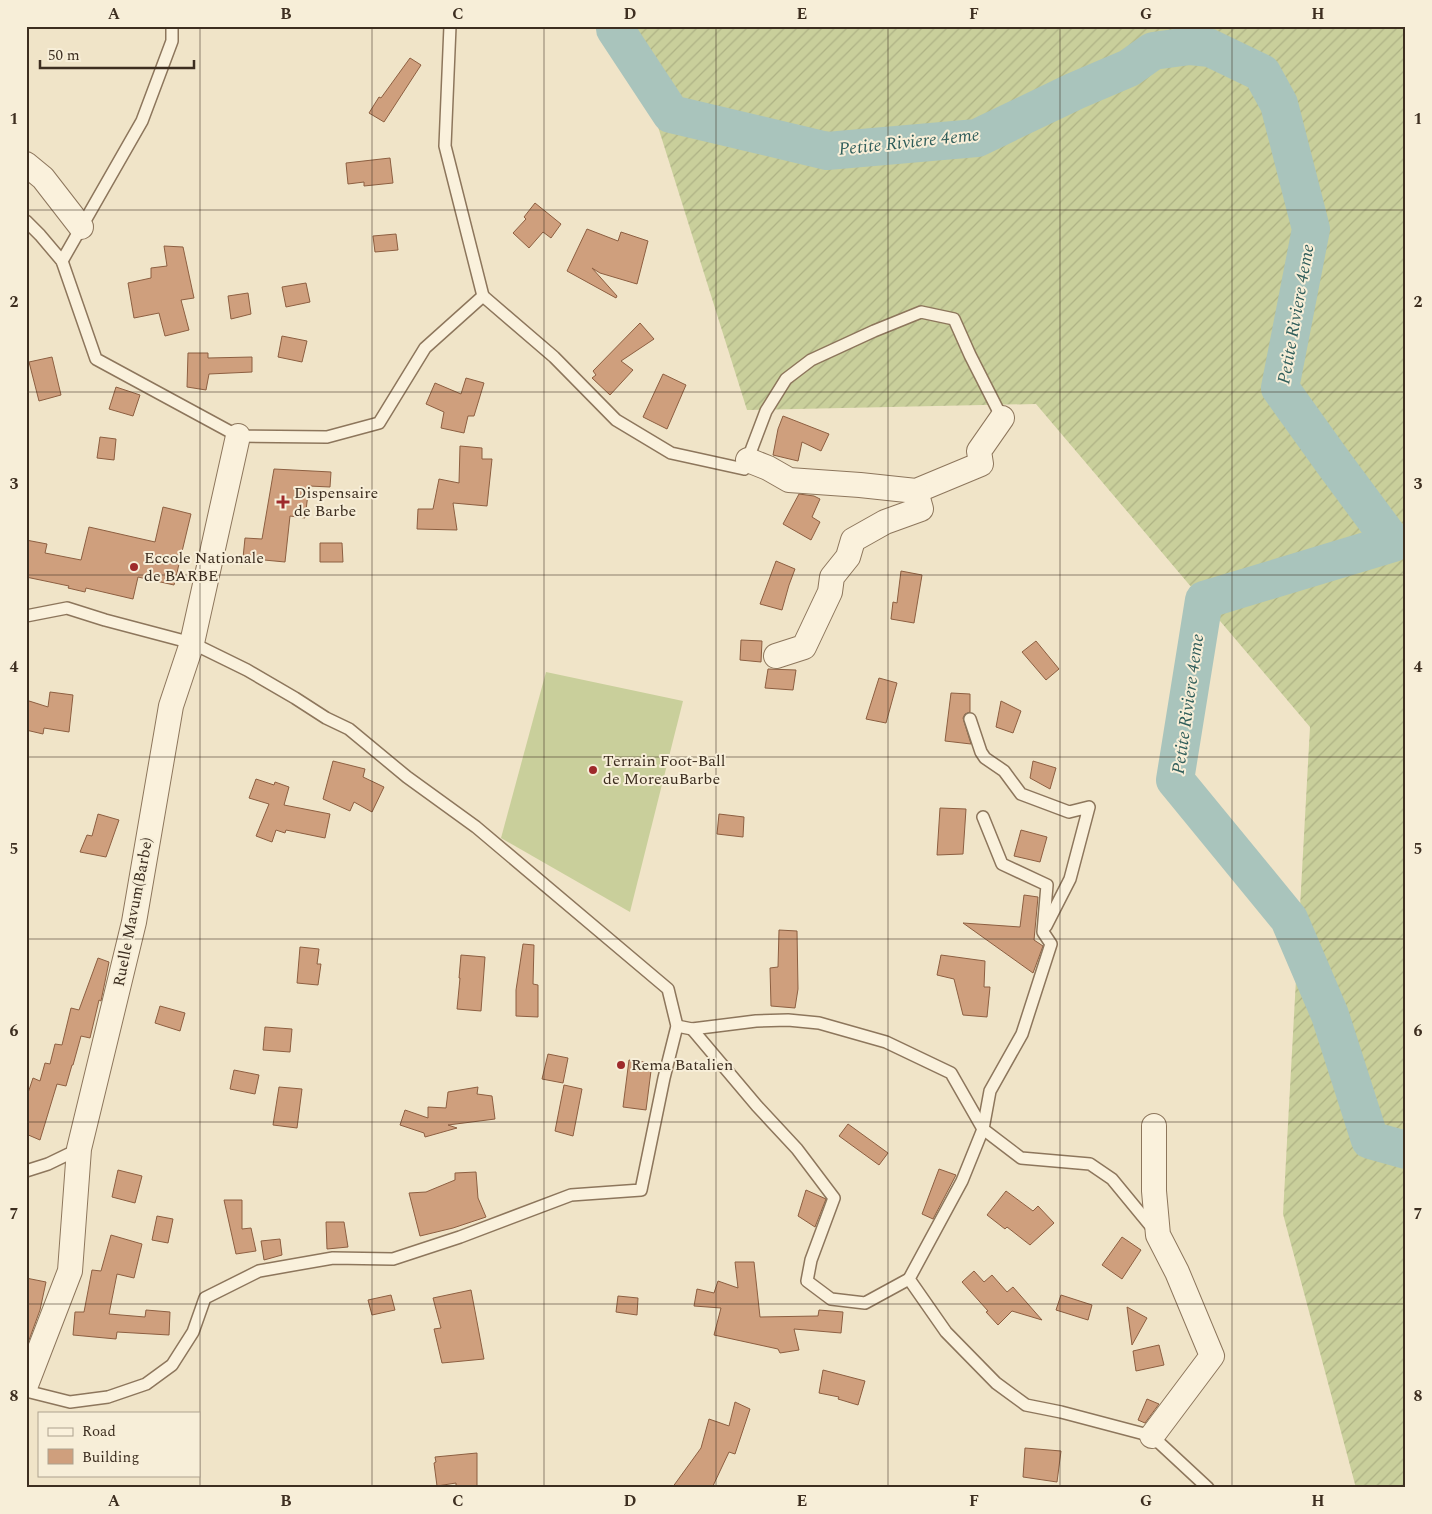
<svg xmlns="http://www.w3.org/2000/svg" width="1432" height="1514" font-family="Spectral,serif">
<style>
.grass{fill:#c9cf9b}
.garden{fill:url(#garden-furrows)}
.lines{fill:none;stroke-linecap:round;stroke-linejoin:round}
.river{stroke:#a9c4bc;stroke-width:38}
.building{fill:#cf9f7d;stroke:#8d5f41}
.service-casing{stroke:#8d765c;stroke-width:14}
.minor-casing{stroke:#8d765c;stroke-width:26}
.service{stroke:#faf1dc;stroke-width:11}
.minor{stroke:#faf1dc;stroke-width:24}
.grid{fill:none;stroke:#3d2e20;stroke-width:1;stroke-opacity:0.55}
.poi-dot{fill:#9e2a2b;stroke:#f7eed8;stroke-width:2}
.labels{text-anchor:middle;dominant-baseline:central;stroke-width:4;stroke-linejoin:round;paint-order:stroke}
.poi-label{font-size:16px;fill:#3d2e20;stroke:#f7eed8;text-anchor:start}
.street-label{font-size:16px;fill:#3d2e20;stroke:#f7eed8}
.water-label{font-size:18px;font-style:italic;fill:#2f5d5a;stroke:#f7eed8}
.neatline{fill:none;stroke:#3d2e20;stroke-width:2}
.grid-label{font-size:16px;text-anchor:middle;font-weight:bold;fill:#3d2e20}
</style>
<defs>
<pattern id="garden-furrows" width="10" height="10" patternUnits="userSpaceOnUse" patternTransform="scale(1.25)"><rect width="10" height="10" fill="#c9cf9b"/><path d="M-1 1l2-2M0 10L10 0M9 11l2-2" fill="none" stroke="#aeb285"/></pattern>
</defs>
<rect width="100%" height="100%" fill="#f0e4c8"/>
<path class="grass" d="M546 672 683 701 630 912 501 838Z"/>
<path class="garden" d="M622 26H1406V1488H1356L1283 1214 1310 727 1036 404 747 410 638 63Z"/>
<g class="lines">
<path class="river" d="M618 26 615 29 671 114 827 151 977 138 1075 91 1129 68 1153 51 1190 46 1210 48 1262 73 1279 104 1311 229 1280 388 1333 462 1393 543 1204 600 1175 780 1289 919 1330 1015 1370 1140 1406 1150"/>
</g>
<g class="building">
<path d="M410 58 421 65 384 122 369 113 379 97 381 98Z"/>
<path d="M390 158 393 183 364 186V182L348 184 346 163Z"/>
<path d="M535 203 561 224 551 238 543 232 529 248 513 233 526 219 524 217Z"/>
<path d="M587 229 618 241 621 232 648 241 637 284 600 273 592 268 617 296 616 298 567 271Z"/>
<path d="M396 234 398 250 375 252 373 236Z"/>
<path d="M164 246 183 247 194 298 181 300 189 330 165 336 159 313 134 318 128 283 151 278V268L167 266Z"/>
<path d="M306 283 310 302 286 307 282 287Z"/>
<path d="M248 293 251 314 231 319 228 296Z"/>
<path d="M640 323 654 339 621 361 633 370 610 395 592 378 596 375 593 371Z"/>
<path d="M282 336 307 341 302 362 278 357Z"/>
<path d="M188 353H208V358L252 357V372L209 374 206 390 187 387Z"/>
<path d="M52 357 61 395 39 401 29 362Z"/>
<path d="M663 374 686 385 667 429 643 417Z"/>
<path d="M466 378 484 383 474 416H468L464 433 441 428 444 412 426 404 435 383 461 394Z"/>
<path d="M116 387 140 395 133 416 109 409Z"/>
<path d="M783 416 829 434 821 451 802 442 798 461 773 455 778 429Z"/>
<path d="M100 437 116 439 114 460 97 458Z"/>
<path d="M460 446 482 448V459H492L487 506 453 503 457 530 417 529 418 509H433L439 479 459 483Z"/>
<path d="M274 469 331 472 330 487 309 486 305 518 290 516 285 562 243 558 245 538 262 539Z"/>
<path d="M799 494 814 496 820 499 812 517 820 522 811 540 783 524Z"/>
<path d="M163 507 191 514 174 585 138 577 133 599 86 588 85 592 68 588 69 586 26 577V540L47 544 45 553 81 560 89 527 155 542Z"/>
<path d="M320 543H342L343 562H320Z"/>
<path d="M776 561 795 569 789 585 782 610 760 604Z"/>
<path d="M901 571 922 575 914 623 891 619 893 602 897 603Z"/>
<path d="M741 640 762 641 761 662 740 660Z"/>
<path d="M1036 641 1059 669 1046 680 1022 652Z"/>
<path d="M768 669 796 670 793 690 765 688Z"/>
<path d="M879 678 897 683 886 723 866 719Z"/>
<path d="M50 692 73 695 69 732 44 728 43 734 26 730V700L48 707Z"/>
<path d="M951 693 970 694V712L965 714 963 718 971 744 945 741Z"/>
<path d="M1001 701 1021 711 1013 733 996 727Z"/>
<path d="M333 761 365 769 363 777 384 787 372 812 354 802 350 811 323 799Z"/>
<path d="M1033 761 1056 768 1050 789 1030 778Z"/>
<path d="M256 779 274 785 275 782 289 787 284 805 330 814 325 838 286 830 285 833 276 830 272 842 256 836 269 804 249 798Z"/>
<path d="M940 808 966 809 963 854 937 855Z"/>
<path d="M98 814 119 820 106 857 80 852 87 835 92 836Z"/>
<path d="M719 814 744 817 743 837 717 834Z"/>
<path d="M1021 830 1047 837 1040 862 1014 856Z"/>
<path d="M1024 895 1038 897 1034 940 1043 946 1033 973 963 923 1020 927Z"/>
<path d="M779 930 797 931 798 989 795 1008 771 1006 770 968 778 967Z"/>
<path d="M523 944 534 945 533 984 538 985V1017L516 1016V990Z"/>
<path d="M300 947 319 949 317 964H321L318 985 297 983Z"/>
<path d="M461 955 485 957 481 1011 457 1009 460 978H459Z"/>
<path d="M941 955 985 961 984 987H990L987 1017 963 1015 954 979 937 975Z"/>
<path d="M98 958 109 962 101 1001 99 1000 90 1038 81 1036 73 1065H72L66 1086 57 1084 40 1140 26 1134V1099L33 1078 40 1081 45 1063 50 1064 55 1044 62 1045 71 1008 79 1010Z"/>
<path d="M160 1006 185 1013 180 1031 155 1023Z"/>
<path d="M265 1027 292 1029 290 1052 263 1050Z"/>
<path d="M548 1054 568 1058 563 1083 542 1079Z"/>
<path d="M629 1060 652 1063 646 1110 623 1107Z"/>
<path d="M234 1070 259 1075 255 1094 230 1089Z"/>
<path d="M564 1085 582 1089 573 1136 555 1131Z"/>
<path d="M279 1087 302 1089 297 1128 273 1125Z"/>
<path d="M478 1087 477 1094 492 1096 495 1119 448 1125 457 1128 425 1137 424 1133 400 1125 405 1110 428 1118V1107L446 1108 448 1092Z"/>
<path d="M848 1124 888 1153 879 1165 839 1136Z"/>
<path d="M939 1169 956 1175 933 1219 922 1214Z"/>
<path d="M118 1170 142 1176 135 1203 112 1197Z"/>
<path d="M476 1172 478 1198 486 1217 453 1228 420 1236 409 1193 426 1192 455 1180V1173Z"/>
<path d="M806 1190 826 1199 815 1227 798 1216Z"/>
<path d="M1006 1191 1033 1211 1038 1206 1054 1223 1030 1245 1007 1227 1005 1229 987 1215Z"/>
<path d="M224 1200H242V1229L251 1228 256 1251 236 1254Z"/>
<path d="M157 1216 173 1219 168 1243 152 1240Z"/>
<path d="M326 1222H344L348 1247 327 1249Z"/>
<path d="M111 1235 142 1244 134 1278 117 1274 109 1314 145 1317 146 1310 170 1312 169 1335 117 1332 116 1339 73 1335 75 1312H84L92 1270 101 1271Z"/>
<path d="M1122 1237 1141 1250 1122 1279 1102 1265Z"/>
<path d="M280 1239 282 1255 264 1260 261 1241Z"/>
<path d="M735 1262H754L760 1317 818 1316 819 1310 843 1312 841 1333 794 1329 799 1350 780 1353 778 1349 714 1335 721 1308 694 1306 697 1289 714 1293 718 1281 738 1288Z"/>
<path d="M974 1271 984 1282 992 1275 1007 1292 1013 1287 1042 1320 1012 1311 998 1325 986 1312 988 1311 962 1282Z"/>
<path d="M26 1278 46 1282 40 1310 29 1340 26 1339Z"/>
<path d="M471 1290 484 1359 442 1363 434 1329 441 1328 433 1298Z"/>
<path d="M391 1295 395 1310 372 1315 368 1300Z"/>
<path d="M1061 1295 1092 1305 1088 1320 1056 1310Z"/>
<path d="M618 1296 638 1298 637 1315 616 1312Z"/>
<path d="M1127 1307 1147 1318 1132 1345Z"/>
<path d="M1159 1345 1164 1365 1136 1371 1133 1351Z"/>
<path d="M823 1370 865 1381 858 1405 838 1399 839 1397 819 1393Z"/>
<path d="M1147 1399 1159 1404 1145 1423 1138 1420Z"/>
<path d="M735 1402 750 1409 735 1454 729 1452 712 1488H672L701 1448 709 1419 729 1426Z"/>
<path d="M1025 1448 1061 1451 1057 1482 1023 1477Z"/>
<path d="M477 1453V1486H456V1483L437 1486 434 1463 436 1462 435 1457Z"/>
</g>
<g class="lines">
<defs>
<g id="service">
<path d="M450 26 445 146 483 296"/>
<path d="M26 221 40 235 62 261 96 359 238 436 327 437 379 423 425 348 483 296 554 357 616 420 671 453 744 469 766 411 786 379 811 360 874 331 921 312 954 319 970 355 1002 418"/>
<path d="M62 261 142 121 172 41V26"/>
<path d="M26 616 67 608 105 620 192 643 247 670 295 698 326 718 349 729 407 777 476 827 668 989 677 1026 664 1078 641 1190 571 1195 460 1237 393 1259 333 1258 259 1271 205 1298 193 1332 172 1365 146 1384 108 1397 70 1402 26 1391"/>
<path d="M970 719 981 752 985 758 1004 771 1021 794 1069 812 1089 807 1070 879 1046 926"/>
<path d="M983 817 1002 864 1047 885 1043 932 1051 944 1022 1034 990 1091 983 1129 1021 1158 1090 1164 1112 1179 1154 1230"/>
<path d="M677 1026 692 1029 756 1021 788 1020 819 1023 886 1042 951 1073 983 1129 962 1181 909 1279 946 1332 996 1383 1026 1405 1061 1412 1152 1436 1208 1488"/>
<path d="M692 1029 757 1106 797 1149 834 1198 811 1260 807 1281 831 1299 865 1303 909 1279"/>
<path d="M26 1171 48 1164 79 1149"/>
</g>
<g id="minor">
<path d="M26 164 43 178 81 227"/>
<path d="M748 460 768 468 789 480 860 485 916 491 981 464 979 451 1002 418"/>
<path d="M776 656 804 647 830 592 832 577 848 557 853 540 885 522 921 509 916 491"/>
<path d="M26 1385 70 1271 79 1149 134 922 171 706 192 643 238 436"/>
<path d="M1152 1436 1212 1356 1177 1272 1158 1235 1154 1191V1126"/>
</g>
</defs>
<use href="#service" class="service-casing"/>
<use href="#minor" class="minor-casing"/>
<use href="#service" class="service"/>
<use href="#minor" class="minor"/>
</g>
<path class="grid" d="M200 26V1488M372 26V1488M544 26V1488M716 26V1488M888 26V1488M1060 26V1488M1232 26V1488M26 210H1406M26 392H1406M26 575H1406M26 757H1406M26 939H1406M26 1122H1406M26 1304H1406"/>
<g class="poi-dot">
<path d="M280.5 494.5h5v5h5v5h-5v5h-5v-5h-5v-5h5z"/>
<circle cx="134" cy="567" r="5"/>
<circle cx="593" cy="770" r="5"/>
<circle cx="621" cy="1065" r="5"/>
</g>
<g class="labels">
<g class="poi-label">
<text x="294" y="493">Dispensaire<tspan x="294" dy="18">de Barbe</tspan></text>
<text x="144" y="558">Eccole Nationale<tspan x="144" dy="18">de BARBE</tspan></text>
<text x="603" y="761">Terrain Foot-Ball<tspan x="603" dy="18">de MoreauBarbe</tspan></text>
<text x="631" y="1065">Rema Batalien</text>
</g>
<g class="street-label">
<text transform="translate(133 912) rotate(-79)">Ruelle Mavum(Barbe)</text>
</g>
<g class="water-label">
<text transform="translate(909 142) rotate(-6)">Petite Riviere 4eme</text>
<text transform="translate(1296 314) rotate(-80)">Petite Riviere 4eme</text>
<text transform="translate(1188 704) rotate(-82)">Petite Riviere 4eme</text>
</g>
</g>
<rect width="1432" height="1514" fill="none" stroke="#f7eed8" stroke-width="55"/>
<rect x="38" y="1412" width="162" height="65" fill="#f7eed8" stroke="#ada18e"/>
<rect x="48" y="1428" width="25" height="8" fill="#faf1dc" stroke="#ada18e"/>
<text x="82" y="1436" font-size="15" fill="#3d2e20">Road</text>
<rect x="48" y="1449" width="25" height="15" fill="#cf9f7d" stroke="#ada18e"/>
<text x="82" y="1462" font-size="15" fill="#3d2e20">Building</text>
<path d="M40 60v8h154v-8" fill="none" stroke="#3d2e20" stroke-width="2.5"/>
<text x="48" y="60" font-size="15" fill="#3d2e20" stroke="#f7eed8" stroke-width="4" paint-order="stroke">50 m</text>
<rect x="28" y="28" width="1376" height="1458" class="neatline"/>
<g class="grid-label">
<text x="114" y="19">A</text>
<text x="286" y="19">B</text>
<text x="458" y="19">C</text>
<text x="630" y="19">D</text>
<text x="802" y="19">E</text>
<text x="974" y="19">F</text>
<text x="1146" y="19">G</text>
<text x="1318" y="19">H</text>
<text x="14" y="124">1</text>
<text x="1418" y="124">1</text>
<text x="14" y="307">2</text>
<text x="1418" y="307">2</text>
<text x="14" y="489">3</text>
<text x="1418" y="489">3</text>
<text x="14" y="672">4</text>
<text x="1418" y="672">4</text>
<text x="14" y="854">5</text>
<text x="1418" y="854">5</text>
<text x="14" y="1036">6</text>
<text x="1418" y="1036">6</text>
<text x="14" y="1219">7</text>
<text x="1418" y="1219">7</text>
<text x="14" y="1401">8</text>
<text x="1418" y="1401">8</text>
<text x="114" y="1506">A</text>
<text x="286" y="1506">B</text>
<text x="458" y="1506">C</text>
<text x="630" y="1506">D</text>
<text x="802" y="1506">E</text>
<text x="974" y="1506">F</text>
<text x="1146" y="1506">G</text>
<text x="1318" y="1506">H</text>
</g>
</svg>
